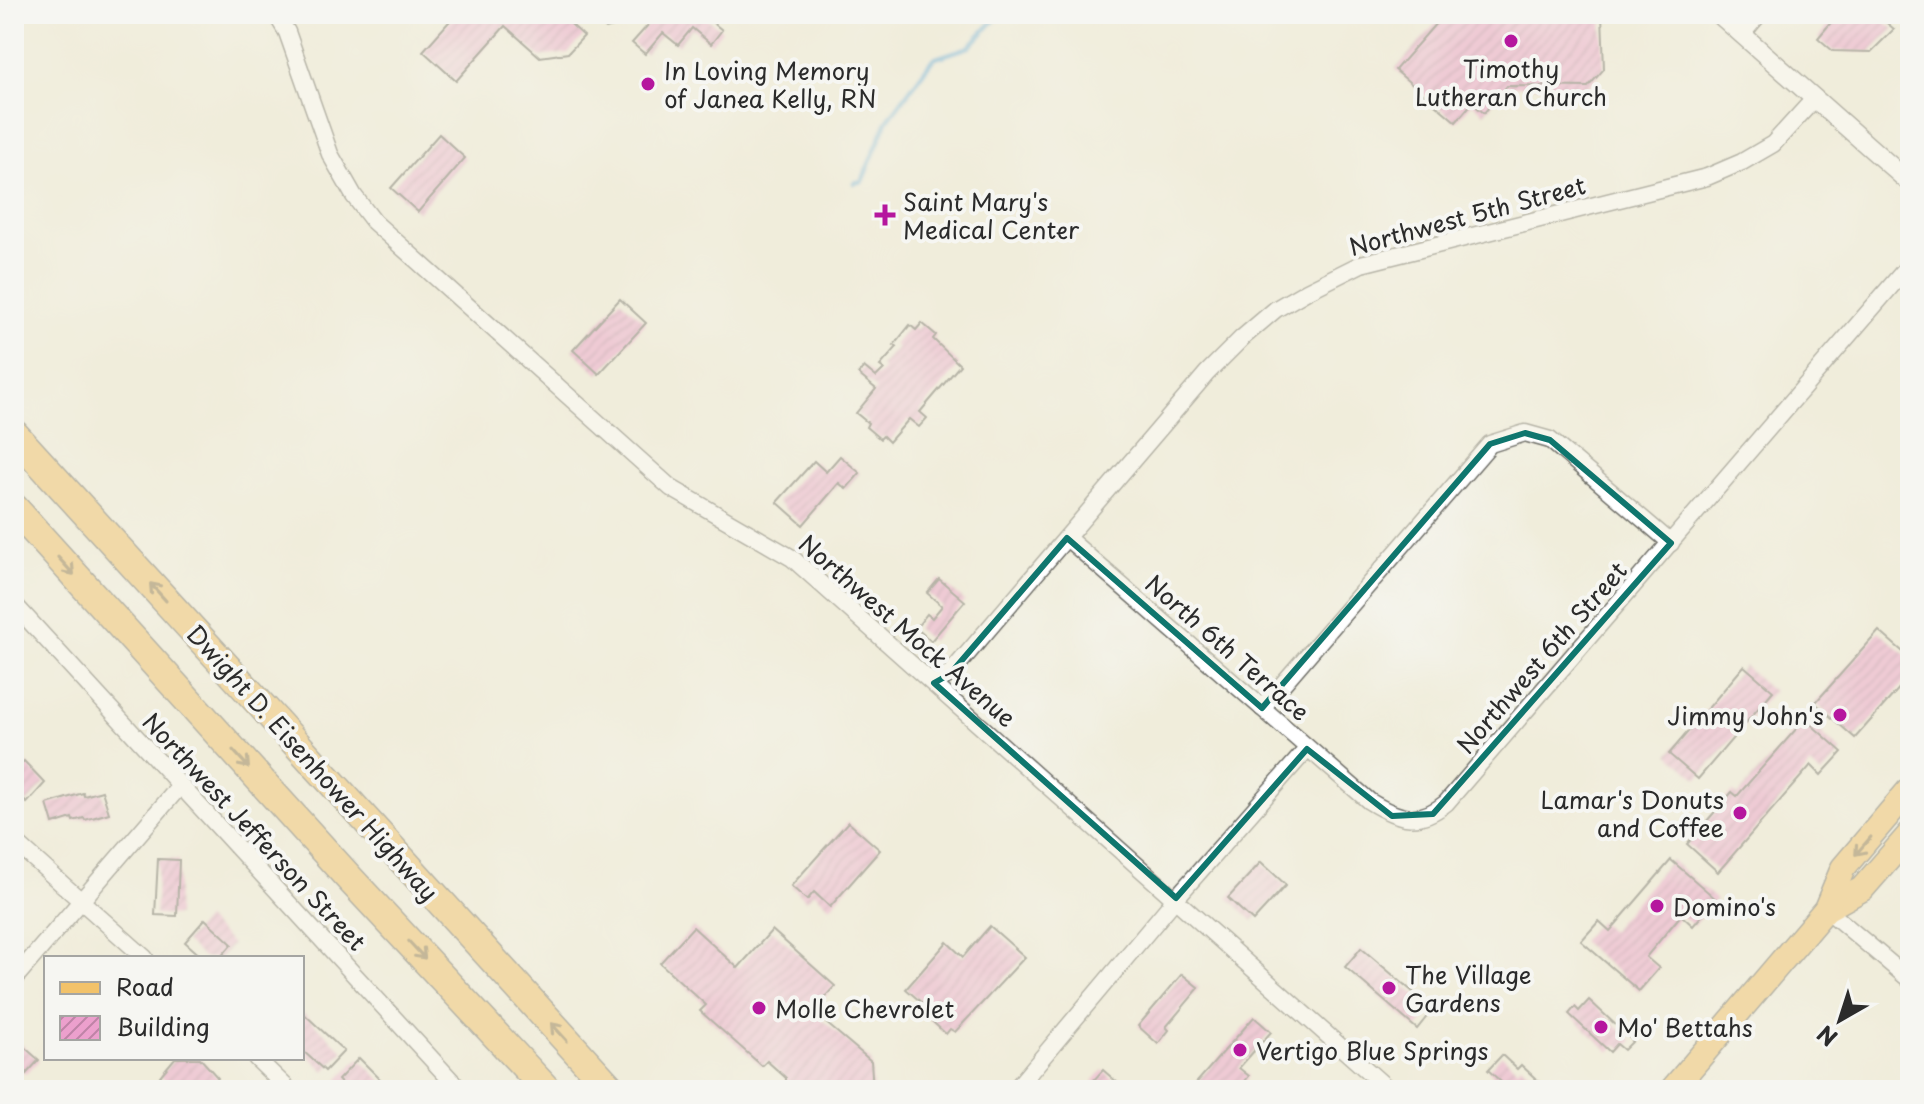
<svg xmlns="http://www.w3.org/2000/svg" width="1924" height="1104" font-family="'Playpen Sans',sans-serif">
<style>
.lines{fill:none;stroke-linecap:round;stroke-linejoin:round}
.stream{stroke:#61aad9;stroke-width:5}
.building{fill:url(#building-hatch)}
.minor-casing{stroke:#706f69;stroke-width:19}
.tertiary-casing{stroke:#706f69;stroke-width:21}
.primary-casing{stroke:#706f69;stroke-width:27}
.motorway-casing{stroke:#706f69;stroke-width:31}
.minor{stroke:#fff;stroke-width:16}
.tertiary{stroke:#fff;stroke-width:18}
.primary{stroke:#f2c26a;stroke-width:24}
.motorway{stroke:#f2c26a;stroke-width:28}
.oneway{stroke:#8e764a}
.marked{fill:none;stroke:#0f766e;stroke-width:6;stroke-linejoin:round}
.poi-dot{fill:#b5179e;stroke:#f6f6f2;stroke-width:3}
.labels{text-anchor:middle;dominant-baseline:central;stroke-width:8;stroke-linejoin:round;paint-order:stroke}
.poi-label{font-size:24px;fill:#2b2b2b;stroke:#f6f6f2;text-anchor:start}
.street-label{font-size:24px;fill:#2b2b2b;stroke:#f6f6f2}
</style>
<defs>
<pattern id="building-hatch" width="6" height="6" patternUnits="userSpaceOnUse" patternTransform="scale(2)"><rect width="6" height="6" fill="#eca0cd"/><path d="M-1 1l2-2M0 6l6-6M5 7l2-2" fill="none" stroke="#bf83a7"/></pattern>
</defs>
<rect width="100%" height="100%" fill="#f6f6f2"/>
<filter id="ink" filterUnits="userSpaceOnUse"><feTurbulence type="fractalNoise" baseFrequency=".0125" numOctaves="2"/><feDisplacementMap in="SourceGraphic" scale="16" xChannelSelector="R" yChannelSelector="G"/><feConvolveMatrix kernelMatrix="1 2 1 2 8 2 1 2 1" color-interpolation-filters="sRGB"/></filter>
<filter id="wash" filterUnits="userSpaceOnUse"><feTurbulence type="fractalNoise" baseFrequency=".006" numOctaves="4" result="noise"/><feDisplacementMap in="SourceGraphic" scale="32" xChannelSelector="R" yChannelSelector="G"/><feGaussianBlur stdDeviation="1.8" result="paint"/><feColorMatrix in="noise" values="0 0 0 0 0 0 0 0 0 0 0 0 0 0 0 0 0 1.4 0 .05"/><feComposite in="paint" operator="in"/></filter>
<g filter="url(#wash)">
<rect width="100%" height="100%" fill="#f0eddb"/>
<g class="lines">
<path class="stream" d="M854 183 862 181 887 121 933 59 969 47 1000 14"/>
</g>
<g id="blocks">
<g class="building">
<path d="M456 14H563L562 16 584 36 568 53 540 57 505 26 456 81 423 51Z"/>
<path d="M589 14H630L621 25 606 29Z"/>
<path d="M637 14H702L722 30 711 44 692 28 678 45 663 33 645 54 632 43 649 24Z"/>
<path d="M1444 14H1602L1604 69 1588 87 1507 86 1484 113 1472 103 1456 122 1395 70Z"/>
<path d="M1838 14H1876L1894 29 1871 52 1833 51 1818 38Z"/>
<path d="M439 134 465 158 418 212 391 188Z"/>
<path d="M620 299 646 323 599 374 573 350Z"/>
<path d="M922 323 936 335 933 339 960 365 920 412 927 418 919 427 909 419 889 442 883 436 880 439 866 427 868 423 856 413 876 389 858 374 864 367 876 377 884 369 880 366 897 347 894 345 910 325 916 330Z"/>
<path d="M840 456 860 473 846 489 839 483 803 525 777 502 814 461 826 472Z"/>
<path d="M939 579 965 601 931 641 916 628 927 614 932 618 942 606 927 593Z"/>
<path d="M1879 631 1910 658V676L1855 738 1815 703Z"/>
<path d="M1744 666 1773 691 1698 779 1669 754Z"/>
<path d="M1805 719 1842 752 1821 775 1811 765 1718 872 1687 844 1732 792 1737 796Z"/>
<path d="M14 756 22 763 24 761 45 783 27 803 14 792Z"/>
<path d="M102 791 109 813 85 820 84 818 73 821 72 818 53 824 47 804 83 793 84 796Z"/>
<path d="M848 822 880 850 830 907 814 892 807 900 791 886Z"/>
<path d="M158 859 179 860 177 916 155 915Z"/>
<path d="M1671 860 1716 899 1693 926 1681 915 1646 957 1659 968 1639 991 1581 941 1599 921 1610 931Z"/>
<path d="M1261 862 1286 885 1253 921 1228 898Z"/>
<path d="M205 919 232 944 220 958H203L185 942Z"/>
<path d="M990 926 1025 957 955 1032 950 1029 946 1034 925 1015 930 1010 906 989 947 942 963 957Z"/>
<path d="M693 927 738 968 772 930 835 986 812 1011 871 1061 873 1090H786V1078L767 1061 762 1066 700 1011 706 1005 660 963Z"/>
<path d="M1361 948 1433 1009 1417 1029 1345 967Z"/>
<path d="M1182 974 1199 988 1166 1027 1169 1030 1158 1044 1138 1026Z"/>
<path d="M1589 1000 1633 1041 1624 1050 1617 1044 1610 1052 1569 1014 1575 1007 1579 1011Z"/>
<path d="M302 1012 344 1051 325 1071 302 1050Z"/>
<path d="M1254 1017 1271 1032 1239 1068 1249 1076 1238 1090H1190Z"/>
<path d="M14 1038 39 1060 26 1074 14 1064Z"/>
<path d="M1502 1055 1517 1069 1521 1065 1548 1090H1510L1488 1070Z"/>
<path d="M175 1058H200L218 1078 207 1090H177L175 1088 180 1083 177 1080 171 1086 160 1076Z"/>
<path d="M359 1058 389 1088 387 1090H347L338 1080Z"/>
<path d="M1103 1070 1126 1090H1103L1093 1081Z"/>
</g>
</g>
</g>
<g filter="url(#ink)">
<use href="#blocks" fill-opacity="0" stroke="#706f69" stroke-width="2"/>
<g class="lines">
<defs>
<g id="minor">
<path d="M276 14 287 32 330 154 354 196 374 222 671 488 792 558 1389 1090"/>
<path d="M1742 34 1759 14"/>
<path d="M1067 538 1369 801C1398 819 1418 826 1446 803L1910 264"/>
<path d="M14 604 460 1090"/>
<path d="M934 683 950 674 1207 373 1242 338 1276 309 1307 291 1361 264 1707 177 1742 162 1773 144 1815 98"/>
<path d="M1262 708 1490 444 1525 433 1550 440 1671 543"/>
<path d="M14 841 145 958"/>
<path d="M1826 909 1910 980"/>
<path d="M14 979 180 786"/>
<path d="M256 1058 289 1090"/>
<path d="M1015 1090 1176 898 1307 749"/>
</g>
<path id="tertiary" d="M1719 14 1910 183"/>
<g id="primary">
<path d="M1826 909 1862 889 1910 834"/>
<path d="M1672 1090 1826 909 1843 868 1910 789"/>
</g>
<g id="motorway">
<path d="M14 434 612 1090"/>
<path d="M14 508 350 879 547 1090"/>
</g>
</defs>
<use href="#minor" class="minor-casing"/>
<use href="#tertiary" class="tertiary-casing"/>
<use href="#primary" class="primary-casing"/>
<use href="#motorway" class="motorway-casing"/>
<use href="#minor" class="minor"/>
<use href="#tertiary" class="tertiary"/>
<use href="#primary" class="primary"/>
<use href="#motorway" class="motorway"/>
</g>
<defs><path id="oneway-shaft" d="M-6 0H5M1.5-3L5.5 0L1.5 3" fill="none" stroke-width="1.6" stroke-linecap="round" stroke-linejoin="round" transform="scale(2)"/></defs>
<g class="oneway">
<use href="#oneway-shaft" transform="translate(66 566) rotate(48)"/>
<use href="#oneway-shaft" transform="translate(158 592) rotate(-132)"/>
<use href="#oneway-shaft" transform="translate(241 759) rotate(48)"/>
<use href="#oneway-shaft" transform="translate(1863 846) rotate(131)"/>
<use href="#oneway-shaft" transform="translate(417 950) rotate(47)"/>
<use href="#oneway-shaft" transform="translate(559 1032) rotate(-132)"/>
</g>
</g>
<path d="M0 0H1924V1104H0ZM1525 433 1550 440 1671 543 1433 814 1392 816 1307 749 1176 898 934 683 950 674 1067 538 1262 708 1490 444Z" fill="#f0eddb" fill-opacity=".55" fill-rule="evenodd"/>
<path class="marked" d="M1525 433 1550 440 1671 543 1433 814 1392 816 1307 749 1176 898 934 683 950 674 1067 538 1262 708 1490 444Z"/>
<g class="poi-dot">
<circle cx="1511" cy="41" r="8"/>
<circle cx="648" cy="84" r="8"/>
<path d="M881 203h8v8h8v8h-8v8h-8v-8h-8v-8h8z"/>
<circle cx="1840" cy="715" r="8"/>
<circle cx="1740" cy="813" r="8"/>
<circle cx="1657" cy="906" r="8"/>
<circle cx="1389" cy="988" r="8"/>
<circle cx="759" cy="1008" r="8"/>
<circle cx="1601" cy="1027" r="8"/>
<circle cx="1240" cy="1050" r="8"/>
</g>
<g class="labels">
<g class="poi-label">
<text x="1511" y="68" text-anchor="middle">Timothy<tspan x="1511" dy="28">Lutheran Church</tspan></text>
<text x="664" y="70">In Loving Memory<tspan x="664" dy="28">of Janea Kelly, RN</tspan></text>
<text x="903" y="201">Saint Mary's<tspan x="903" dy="28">Medical Center</tspan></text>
<text x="1824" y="715" text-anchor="end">Jimmy John's</text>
<text x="1724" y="799" text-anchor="end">Lamar's Donuts<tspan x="1724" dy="28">and Coffee</tspan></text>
<text x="1673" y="906">Domino's</text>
<text x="1405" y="974">The Village<tspan x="1405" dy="28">Gardens</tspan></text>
<text x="775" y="1008">Molle Chevrolet</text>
<text x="1617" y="1027">Mo' Bettahs</text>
<text x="1256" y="1050">Vertigo Blue Springs</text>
</g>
<g class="street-label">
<text transform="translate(1467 215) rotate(-15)">Northwest 5th Street</text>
<text transform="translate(908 630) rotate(41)">Northwest Mock Avenue</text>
<text transform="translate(1228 647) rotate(41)">North 6th Terrace</text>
<text transform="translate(1541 657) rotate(-49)">Northwest 6th Street</text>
<text transform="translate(313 762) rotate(48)">Dwight D. Eisenhower Highway</text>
<text transform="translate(255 831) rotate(47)">Northwest Jefferson Street</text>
</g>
</g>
<rect width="1924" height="1104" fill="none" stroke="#f6f6f2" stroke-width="48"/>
<rect x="44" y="956" width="260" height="104" fill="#f6f6f2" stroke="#a5a5a2" stroke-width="2"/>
<rect x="60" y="982" width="40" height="12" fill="#f2c26a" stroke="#a5a5a2" stroke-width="2"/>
<text x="116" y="996" font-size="24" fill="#2b2b2b">Road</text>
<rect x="60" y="1016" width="40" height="24" fill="url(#building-hatch)" stroke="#a5a5a2" stroke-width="2"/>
<text x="116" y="1036" font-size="24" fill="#2b2b2b">Building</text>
<g transform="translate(1840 1020) rotate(219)" stroke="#f6f6f2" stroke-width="6" paint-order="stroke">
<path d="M0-6L14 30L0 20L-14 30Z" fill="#2b2b2b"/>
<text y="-12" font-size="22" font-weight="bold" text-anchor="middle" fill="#2b2b2b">N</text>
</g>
</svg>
